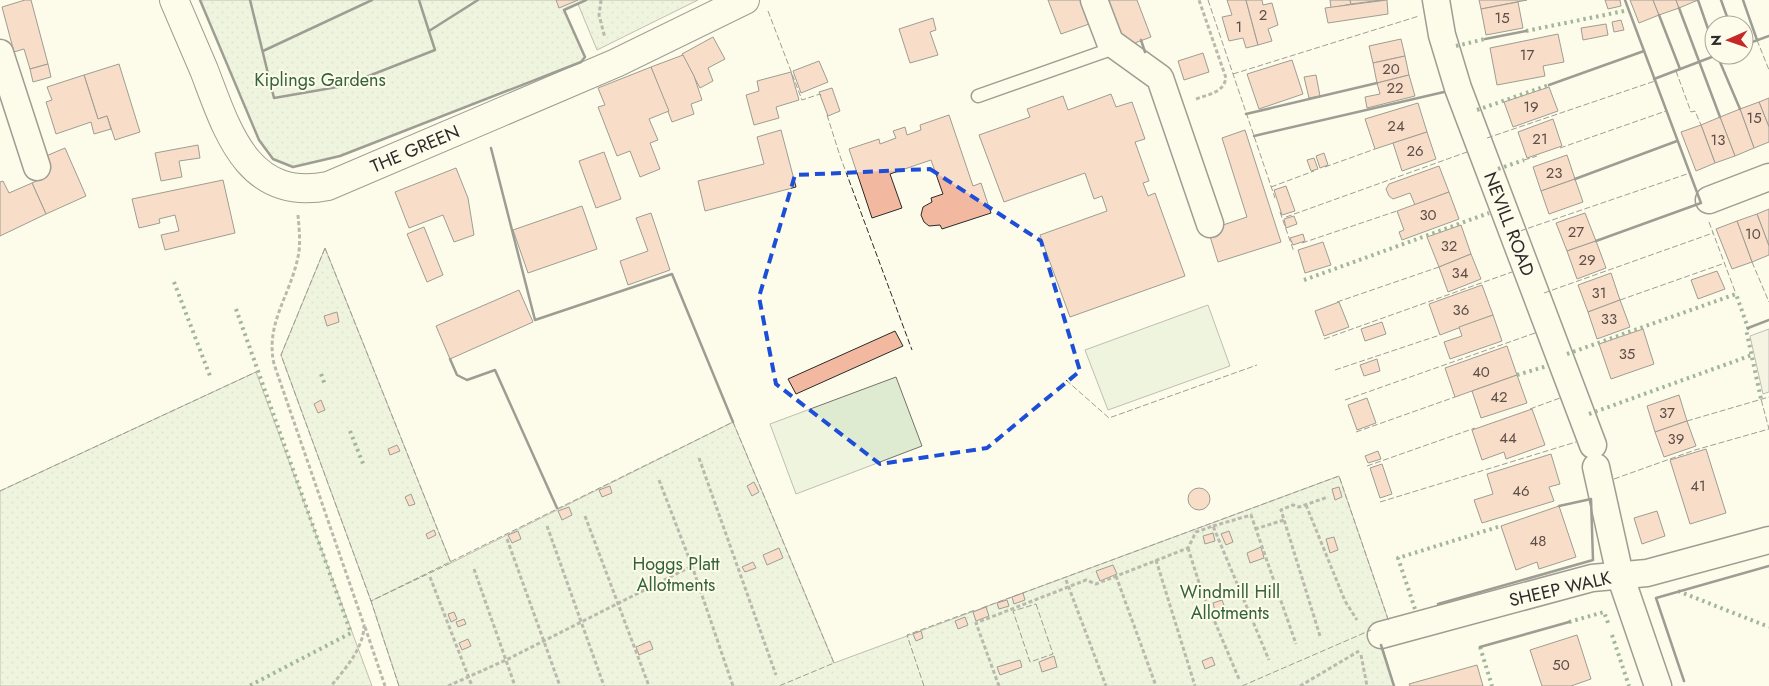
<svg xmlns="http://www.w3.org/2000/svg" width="1769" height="686" font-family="Jost,sans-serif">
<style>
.green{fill:url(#green-dots);stroke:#74746e}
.pitch{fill:#deebd1;stroke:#74746e}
.parking{fill:#eceadb;stroke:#74746e}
.building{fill:#f2b8a0;stroke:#2b2b2b}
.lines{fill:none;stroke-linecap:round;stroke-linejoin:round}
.lane-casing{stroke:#2b2b2b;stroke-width:15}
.street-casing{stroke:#2b2b2b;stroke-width:29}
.secondary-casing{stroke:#2b2b2b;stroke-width:30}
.path{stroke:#6a6964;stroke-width:3;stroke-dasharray:4 2.5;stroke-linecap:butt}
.lane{stroke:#fdfbea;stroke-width:12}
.street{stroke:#fdfbea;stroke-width:26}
.secondary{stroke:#fdfbea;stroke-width:28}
.hedge{stroke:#34623c;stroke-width:4;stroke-dasharray:2.5 4;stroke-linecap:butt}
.fence{stroke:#2b2b2b;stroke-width:1;stroke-dasharray:6 2.5;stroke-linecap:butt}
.wall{stroke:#2b2b2b;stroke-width:2.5}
.marked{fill:none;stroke:#1d4ed8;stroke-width:4;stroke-dasharray:10 6;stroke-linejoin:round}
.labels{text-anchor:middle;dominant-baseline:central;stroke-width:4;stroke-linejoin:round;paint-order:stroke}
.number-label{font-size:15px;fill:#5d4e48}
.park-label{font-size:18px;fill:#34623c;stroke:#fdfbea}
.street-label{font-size:18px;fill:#2b2b2b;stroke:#fdfbea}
</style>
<defs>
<pattern id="green-dots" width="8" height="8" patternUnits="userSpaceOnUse" patternTransform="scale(1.25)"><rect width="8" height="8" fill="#deebd1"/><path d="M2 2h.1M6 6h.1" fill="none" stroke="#bfcab4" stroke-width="1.8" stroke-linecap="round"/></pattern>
</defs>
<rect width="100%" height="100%" fill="#fdfbea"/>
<g class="green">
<path d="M200 0H698L597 50 578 4 564 10 585 57 581 62 340 156 293 167 273 159 259 140Z"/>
<path d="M325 248 451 563 733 422 834 663 1339 476 1389 622 1379 635 1394 686H399L371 601 281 355Z"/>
<path d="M256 372 372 686H0V491Z"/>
</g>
<g class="pitch">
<path d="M1208 305 1230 366 1108 410 1085 350Z"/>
<path d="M896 377 922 446 796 494 770 424Z"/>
</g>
<path class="parking" d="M1769 329V392L1763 394 1750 336Z"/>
<g class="building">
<path d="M25 0H31L48 64 30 69 24 49 14 52 2 7Z"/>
<path d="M556 0H578L559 8Z"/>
<path d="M1048 0H1083L1092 23 1061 34Z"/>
<path d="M1106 0H1137L1151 37 1124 47Z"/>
<path d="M1227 0H1246L1258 45 1246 48 1243 38 1229 41 1222 17 1232 15Z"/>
<path d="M1246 0H1262L1263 5 1272 3 1278 25 1268 29 1272 41 1258 45Z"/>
<path d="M1330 0H1350L1351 4 1331 8Z"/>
<path d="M1350 0H1382L1351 4Z"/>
<path d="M1387 0 1388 14 1328 23 1325 8Z"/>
<path d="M1479 0H1527L1481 9Z"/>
<path d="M1605 0H1620L1621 6 1608 9Z"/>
<path d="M1630 0H1653L1659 15 1639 23Z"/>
<path d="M1653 0H1676L1679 8 1659 15Z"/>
<path d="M1676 0H1698L1679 8Z"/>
<path d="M1518 2 1523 28 1486 35 1481 9Z"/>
<path d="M933 18 936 30 930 32 938 55 910 63 899 29Z"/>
<path d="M1621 20 1624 30 1614 32 1612 22Z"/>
<path d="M1606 24 1608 35 1583 40 1581 28Z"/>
<path d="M1558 34 1564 62 1543 66 1545 76 1497 85 1490 48Z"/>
<path d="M713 37 725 59 708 68 713 81 700 88 682 54Z"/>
<path d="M1401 39 1405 56 1373 63 1369 46Z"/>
<path d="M1203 53 1209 72 1184 80 1178 61Z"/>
<path d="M683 55 694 76 702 100 691 104 694 114 672 122 651 67Z"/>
<path d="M1405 56 1409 75 1377 83 1373 63Z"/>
<path d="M1292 60 1303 94 1259 109 1247 74Z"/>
<path d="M819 61 828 82 801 93 793 71Z"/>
<path d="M48 64 51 77 33 82 30 69Z"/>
<path d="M119 64 140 132 115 140 107 116 98 119 84 75Z"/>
<path d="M651 67 669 111 649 119 658 140 650 143 660 169 640 177 630 151 617 156 598 107 605 105 598 88Z"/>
<path d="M791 72 799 100 776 107 779 118 754 125 746 95 759 91 757 81Z"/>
<path d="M84 75 98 119 107 116 111 129 94 134 91 122 56 134 46 102 52 100 47 87Z"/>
<path d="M1316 75 1320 96 1309 98 1304 77Z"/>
<path d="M1409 75 1415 96 1367 108 1365 97 1380 94 1377 83Z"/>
<path d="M1549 87 1558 111 1513 127 1504 102Z"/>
<path d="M832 88 840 111 828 116 819 92Z"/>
<path d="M1111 94 1116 107 1132 102 1145 139 1135 142 1149 181 1143 183 1148 196 1155 193 1185 276 1070 317 1040 235 1107 211 1102 196 1094 199 1085 173 1004 202 979 135 1030 117 1027 109 1063 96 1068 110Z"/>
<path d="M1769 98V127L1759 102Z"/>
<path d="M1759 102 1769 127V142L1754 148 1740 109Z"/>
<path d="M1418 103 1427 132 1375 149 1365 119Z"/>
<path d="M1740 109 1754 148 1735 156 1720 117Z"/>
<path d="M949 115 973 186 981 183 991 213 942 229 940 225 929 226 924 222 921 215 923 207 932 202 931 198 943 194 931 160 890 174 902 208 872 218 849 149 879 139 880 144 896 138 893 131 905 127 907 135 921 130 920 125Z"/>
<path d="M1720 117 1735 156 1715 163 1701 125Z"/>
<path d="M1553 119 1562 146 1527 158 1518 132Z"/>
<path d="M1701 125 1715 163 1696 171 1681 132Z"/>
<path d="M781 130 796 187 705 211 698 181 764 164 757 137Z"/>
<path d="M1245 130 1281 242 1218 262 1208 230 1247 217 1222 138Z"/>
<path d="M1427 132 1436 159 1402 171 1393 143Z"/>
<path d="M198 145 200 158 179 161 182 177 161 181 155 153Z"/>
<path d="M65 148 86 196 46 214 32 183 47 176 39 159Z"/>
<path d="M604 152 621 199 596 208 579 161Z"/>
<path d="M1324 153 1328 165 1320 168 1316 156Z"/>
<path d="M1567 155 1575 179 1541 191 1533 167Z"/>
<path d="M1314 158 1318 169 1311 171 1307 160Z"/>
<path d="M1439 166 1449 192 1415 205 1410 193 1393 199 1389 196 1386 189 1389 184Z"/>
<path d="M456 168 468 198 474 235 454 242 443 215 409 228 395 192Z"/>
<path d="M1575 179 1583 202 1549 214 1541 191Z"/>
<path d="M223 180 235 233 165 250 161 235 179 231 175 215 159 219 160 223 139 228 132 199Z"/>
<path d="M3 181 9 193 32 183 46 214 0 236V182Z"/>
<path d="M1286 186 1295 211 1282 215 1274 190Z"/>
<path d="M1449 192 1459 219 1402 240 1399 232 1404 230 1397 211Z"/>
<path d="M582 206 597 249 528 273 513 230Z"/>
<path d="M1769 209V246L1757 214Z"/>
<path d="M651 213 670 270 628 285 620 261 648 251 636 218Z"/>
<path d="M1585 213 1596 241 1567 251 1556 223Z"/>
<path d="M1757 214 1769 246V255L1752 262 1737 221Z"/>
<path d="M1294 216 1297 224 1286 228 1284 219Z"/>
<path d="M1737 221 1752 262 1732 269 1716 229Z"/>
<path d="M1461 225 1471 254 1439 267 1427 237Z"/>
<path d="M424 227 443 275 427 282 407 234Z"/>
<path d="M1303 234 1305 241 1293 245 1290 238Z"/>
<path d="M1596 241 1606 268 1577 279 1567 251Z"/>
<path d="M1323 242 1331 265 1305 273 1298 250Z"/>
<path d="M1471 254 1481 279 1448 292 1439 267Z"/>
<path d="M1717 271 1725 289 1698 299 1691 280Z"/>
<path d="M1611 273 1620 300 1588 312 1578 285Z"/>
<path d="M1482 285 1493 315 1440 335 1429 304Z"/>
<path d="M519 290 533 322 450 359 436 326Z"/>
<path d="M1620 300 1630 327 1597 339 1588 312Z"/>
<path d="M1339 302 1349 327 1324 336 1315 311Z"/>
<path d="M337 312 339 322 327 326 324 316Z"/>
<path d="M1493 315 1502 341 1450 359 1444 342 1462 336 1459 327Z"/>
<path d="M1382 322 1386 334 1365 341 1361 329Z"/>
<path d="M1643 329 1654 364 1611 379 1599 344Z"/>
<path d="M895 331 903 346 796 394 788 379Z"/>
<path d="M1507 346 1517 375 1455 397 1445 368Z"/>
<path d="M1377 359 1380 371 1364 376 1360 365Z"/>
<path d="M1517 375 1527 403 1481 418 1472 391Z"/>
<path d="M1679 395 1687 421 1655 432 1647 406Z"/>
<path d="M1367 398 1376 423 1357 430 1348 405Z"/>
<path d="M321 400 325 410 318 413 314 404Z"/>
<path d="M1532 409 1545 445 1506 459 1504 452 1482 460 1472 430Z"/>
<path d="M1687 421 1696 446 1664 457 1655 432Z"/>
<path d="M397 445 400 451 390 455 388 449Z"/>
<path d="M1706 449 1726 513 1690 524 1670 460Z"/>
<path d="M1378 451 1381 459 1368 463 1365 456Z"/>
<path d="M1551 454 1560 484 1549 487 1554 501 1482 523 1474 500 1493 494 1487 474Z"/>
<path d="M1382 464 1392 494 1380 498 1370 468Z"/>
<path d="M754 482 759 492 752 496 747 486Z"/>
<path d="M610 486 612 493 602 497 599 490Z"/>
<path d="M1339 487 1342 497 1335 500 1332 489Z"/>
<circle cx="1199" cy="499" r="11"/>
<path d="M411 494 415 504 409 506 405 497Z"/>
<path d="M1559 506 1576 557 1539 569 1537 562 1516 570 1501 526Z"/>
<path d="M569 507 572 515 562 520 558 511Z"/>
<path d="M1657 511 1665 536 1642 544 1634 518Z"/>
<path d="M434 530 436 535 428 539 426 534Z"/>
<path d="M518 531 521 539 512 543 508 535Z"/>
<path d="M1229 531 1233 542 1226 545 1221 534Z"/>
<path d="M1213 533 1215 541 1205 544 1203 536Z"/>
<path d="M1334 537 1338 550 1330 553 1326 539Z"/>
<path d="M1261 547 1264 558 1250 563 1247 553Z"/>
<path d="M779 548 783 558 767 565 763 555Z"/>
<path d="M753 562 756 568 745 572 742 567Z"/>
<path d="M1113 565 1117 574 1100 581 1096 571Z"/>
<path d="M1023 593 1025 600 1014 604 1012 597Z"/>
<path d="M1007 600 1009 606 999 609 997 603Z"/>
<path d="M1222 600 1225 608 1215 611 1213 603Z"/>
<path d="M986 607 989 616 976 621 973 612Z"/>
<path d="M454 612 457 619 451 622 448 614Z"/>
<path d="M965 617 968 625 958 629 955 621Z"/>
<path d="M464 619 466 624 458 627 456 622Z"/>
<path d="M921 631 923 638 916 641 913 634Z"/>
<path d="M1577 635 1591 679 1571 686H1542L1530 650Z"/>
<path d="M468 639 471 646 462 650 459 643Z"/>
<path d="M650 641 653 649 639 655 636 647Z"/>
<path d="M1054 656 1057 667 1042 672 1039 662Z"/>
<path d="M1212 657 1215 665 1205 669 1202 661Z"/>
<path d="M1020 660 1022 667 1000 675 997 667Z"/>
<path d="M1477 665 1483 686H1410L1409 684Z"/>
</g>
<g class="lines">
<defs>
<path id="lane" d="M978 96 1117 47"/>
<g id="street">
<path d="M1094 0 1110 42 1160 78 1210 224"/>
<path d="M1436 0 1442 35 1458 88 1593 445"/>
<path d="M0 53 37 167"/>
<path d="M1709 200 1769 177"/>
<path d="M1596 467 1620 575 1658 686"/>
<path d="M1381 635 1592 578 1647 573 1769 540"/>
</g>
<path id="secondary" d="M174 0C184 23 194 47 204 70 227 130 247 202 328 186L616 63 745 0"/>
</defs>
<use href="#lane" class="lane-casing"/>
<use href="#street" class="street-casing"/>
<use href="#secondary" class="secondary-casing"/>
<g class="path">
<path d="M601 0 599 15 605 38"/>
<path d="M1196 99C1209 94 1223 93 1226 78L1199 0"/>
<path d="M298 215C299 228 301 244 298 257 290 296 265 324 274 364L364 625C364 648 345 669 331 686"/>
<path d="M699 458 776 675"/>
<path d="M659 480 692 566 733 686"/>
<path d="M1306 505 1345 601 1357 620"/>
<path d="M585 516 649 686"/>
<path d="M547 526 604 686"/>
<path d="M1213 526 1251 515 1296 644"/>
<path d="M1255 529 1284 520"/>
<path d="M507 539 560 686"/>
<path d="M1188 548 1201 589 1239 679"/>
<path d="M1156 560 1195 686"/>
<path d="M474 569 515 686"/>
<path d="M1116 576 1156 686"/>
<path d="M430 577 472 686"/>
<path d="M1066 580 1106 686"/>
<path d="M365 627 385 686"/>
<path d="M1320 636 1281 510 1293 505 1299 507 1328 497"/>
<path d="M1361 655 1367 686"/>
<path d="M448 686 506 660 692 566"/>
<path d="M999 686 976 623 1086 580 1096 584 1188 548 1196 532 1213 526 1269 660"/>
<path d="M1300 686 1359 651"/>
</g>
<use href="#lane" class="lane"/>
<use href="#street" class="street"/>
<use href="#secondary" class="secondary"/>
<g class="hedge">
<path d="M1526 31 1629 10"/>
<path d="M1456 46 1485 39"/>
<path d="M1477 110 1549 85"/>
<path d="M1498 169 1524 160"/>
<path d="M1304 280 1489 213"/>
<path d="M174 282 210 376"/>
<path d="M236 309 351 633 249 686"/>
<path d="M1567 354 1736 294 1748 328 1746 329 1761 399"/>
<path d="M321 374 325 385"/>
<path d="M1517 375 1547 366"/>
<path d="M1589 414 1752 355"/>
<path d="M350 431 364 466"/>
<path d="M1678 591 1769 627"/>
<path d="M1415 609 1398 558 1501 526"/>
<path d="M1569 622 1604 612 1608 623"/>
<path d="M1612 635 1629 686"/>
<path d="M1480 647 1492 686"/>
</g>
<g class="fence">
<path d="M1208 0 1275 198"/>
<path d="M768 11 802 100 820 94 821 96"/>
<path d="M1757 40 1769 70"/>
<path d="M1676 71 1691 112 1695 111 1701 125"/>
<path d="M1233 74 1419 16"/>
<path d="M827 115 840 156 912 350"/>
<path d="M1487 138 1655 81"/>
<path d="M1560 148 1666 111"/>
<path d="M1524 160 1537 156"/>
<path d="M1325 167 1375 149"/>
<path d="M1271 187 1314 171"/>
<path d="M1280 212 1294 252"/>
<path d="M1286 217 1467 152"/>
<path d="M1709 222 1736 294"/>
<path d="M1520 231 1690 173"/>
<path d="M1302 243 1397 211"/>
<path d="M325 248 451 563 371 601 281 355Z"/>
<path d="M1752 262 1769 302"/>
<path d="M1544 293 1713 233"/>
<path d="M1620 300 1725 263"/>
<path d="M1337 302 1439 267"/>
<path d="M1324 339 1512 272"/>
<path d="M1335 370 1440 335"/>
<path d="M1066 380 1109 418 1257 365"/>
<path d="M1345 400 1535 333"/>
<path d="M1530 409 1560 398"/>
<path d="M1687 421 1769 397"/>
<path d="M1356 432 1455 397"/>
<path d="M1367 466 1475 428"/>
<path d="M1614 479 1695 450 1769 429 1761 399"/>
<path d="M0 491 256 372"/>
<path d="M1380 502 1576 442"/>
<path d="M1036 604 1053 654 1030 662 1013 611Z"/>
<path d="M982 608 1339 476 1389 622"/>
<path d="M399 686 371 601 733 422 834 663 779 686"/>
<path d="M924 686 907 635 975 610"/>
<path d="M1242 686 1371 630"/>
</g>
<g class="wall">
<path d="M200 0 259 140 273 159 293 167 340 156 581 62 585 57 564 10 586 0"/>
<path d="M250 0 274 98 343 86 435 50 419 0"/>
<path d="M1698 0 1714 46"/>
<path d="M1721 0 1730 25"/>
<path d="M1743 0 1757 40"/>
<path d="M1679 8 1720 117"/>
<path d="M1659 15 1680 69"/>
<path d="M429 31 478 0"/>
<path d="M1485 39 1526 31"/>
<path d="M1141 40 1145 52"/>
<path d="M1744 45 1769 36"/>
<path d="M263 51 372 0"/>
<path d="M1717 55 1740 109"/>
<path d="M1654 79 1717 55"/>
<path d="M1549 85 1644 51"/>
<path d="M1246 114 1377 83"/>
<path d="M1254 136 1444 92"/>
<path d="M491 148 535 320 672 274 733 422"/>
<path d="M1575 179 1677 141"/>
<path d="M1596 241 1701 203 1625 0"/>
<path d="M1748 328 1769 320"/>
<path d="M450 359 457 375 467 380 495 370 557 508"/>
<path d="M1438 604 1593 560 1591 499 1559 506"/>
<path d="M1381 645 1394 686"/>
<path d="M1480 647 1569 622"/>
<path d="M1684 681 1656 598 1769 566"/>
</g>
</g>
<path d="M0 0H1769V686H0ZM930 169 1041 241 1080 371 987 448 880 464 776 384 759 297 795 175Z" fill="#fdfbea" fill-opacity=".55" fill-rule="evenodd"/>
<path class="marked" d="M930 169 1041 241 1080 371 987 448 880 464 776 384 759 297 795 175Z"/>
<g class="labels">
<g class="number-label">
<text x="1263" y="15">2</text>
<text x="1502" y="18">15</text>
<text x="1239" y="27">1</text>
<text x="1527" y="55">17</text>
<text x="1391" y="69">20</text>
<text x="1395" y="88">22</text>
<text x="1531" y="107">19</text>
<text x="1754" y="118">15</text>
<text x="1396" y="126">24</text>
<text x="1540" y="139">21</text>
<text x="1718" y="140">13</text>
<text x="1415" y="151">26</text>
<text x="1554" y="173">23</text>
<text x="1428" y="215">30</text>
<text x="1576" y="232">27</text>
<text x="1753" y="234">10</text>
<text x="1449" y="246">32</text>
<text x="1587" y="260">29</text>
<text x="1460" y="273">34</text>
<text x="1599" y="293">31</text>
<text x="1461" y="310">36</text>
<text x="1609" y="319">33</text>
<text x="1627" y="354">35</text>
<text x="1481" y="372">40</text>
<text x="1499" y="397">42</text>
<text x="1667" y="413">37</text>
<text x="1508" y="438">44</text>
<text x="1676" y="439">39</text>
<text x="1698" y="486">41</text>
<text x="1521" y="491">46</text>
<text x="1538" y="541">48</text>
<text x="1561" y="665">50</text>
</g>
<g class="park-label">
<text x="320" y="80">Kiplings Gardens</text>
<text x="676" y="564">Hoggs Platt<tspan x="676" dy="21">Allotments</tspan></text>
<text x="1230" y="592">Windmill Hill<tspan x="1230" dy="21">Allotments</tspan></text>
</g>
<g class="street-label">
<text transform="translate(415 149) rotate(-23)">THE GREEN</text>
<text transform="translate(1509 224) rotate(69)">NEVILL ROAD</text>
<text transform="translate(1560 589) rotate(-13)">SHEEP WALK</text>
</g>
</g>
<g transform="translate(1729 40) rotate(268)"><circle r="24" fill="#fdfbea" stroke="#a9a89e"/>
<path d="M0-4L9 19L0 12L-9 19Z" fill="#c62828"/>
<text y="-8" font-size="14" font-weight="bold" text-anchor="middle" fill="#2b2b2b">N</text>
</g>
</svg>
